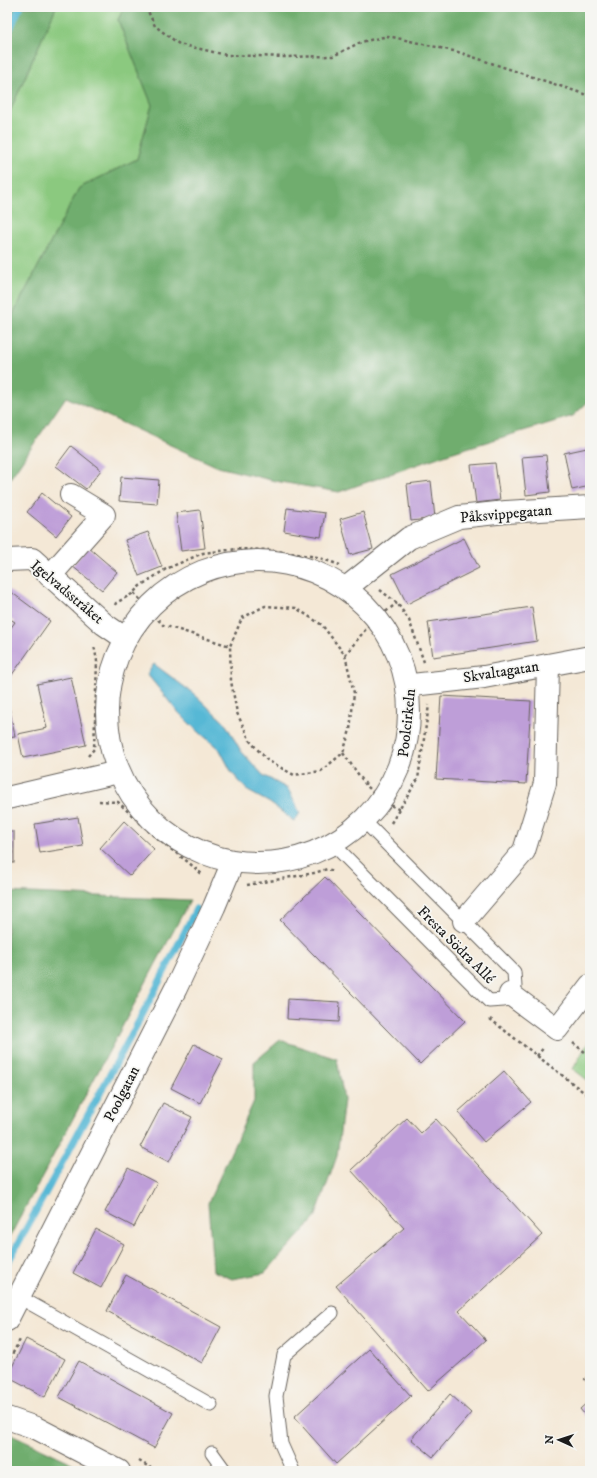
<svg xmlns="http://www.w3.org/2000/svg" width="597" height="1478" font-family="'IM FELL DW Pica',serif">
<style>
.green{fill:#8bc97f;stroke:#54724e}
.forest{fill:#70ad6e;stroke:#466445}
.water{fill:#57b8d5;stroke:#3a6a78}
.lines{fill:none;stroke-linecap:round;stroke-linejoin:round}
.stream{stroke:#57b8d5;stroke-width:7}
.building{fill:#be9ed8}
.lane-casing{stroke:#68635d;stroke-width:15}
.street-casing{stroke:#68635d;stroke-width:24}
.path{stroke:#68635d;stroke-width:2.5;stroke-dasharray:3 3;stroke-linecap:butt}
.lane{stroke:#fff;stroke-width:13}
.street{stroke:#fff;stroke-width:22}
.labels{text-anchor:middle;dominant-baseline:central;stroke-width:3.5;stroke-linejoin:round;paint-order:stroke}
.street-label{font-size:15px;fill:#1c1c1c;stroke:#f6f6f2}
</style>
<rect width="100%" height="100%" fill="#f6f6f2"/>
<filter id="ink" filterUnits="userSpaceOnUse"><feTurbulence type="fractalNoise" baseFrequency=".025" numOctaves="2"/><feDisplacementMap in="SourceGraphic" scale="8" xChannelSelector="R" yChannelSelector="G"/><feConvolveMatrix kernelMatrix="1 2 1 2 8 2 1 2 1" color-interpolation-filters="sRGB"/></filter>
<filter id="wash" filterUnits="userSpaceOnUse"><feTurbulence type="fractalNoise" baseFrequency=".012" numOctaves="4" result="noise"/><feDisplacementMap in="SourceGraphic" scale="16" xChannelSelector="R" yChannelSelector="G"/><feGaussianBlur stdDeviation="0.9" result="paint"/><feColorMatrix in="noise" values="0 0 0 0 0 0 0 0 0 0 0 0 0 0 0 0 0 1.4 0 .05"/><feComposite in="paint" operator="in"/></filter>
<g filter="url(#wash)">
<rect width="100%" height="100%" fill="#f4e8d6"/>
<g class="green">
<path d="M56 7H124L118 20 152 105 137 159 79 188 7 326V118Z"/>
<path d="M590 1039V1082L573 1069Z"/>
</g>
<g class="forest">
<path d="M7 7H56L7 118Z"/>
<path d="M124 7H590V117L586 125 590 127V400L573 416 450 453 339 492 275 481 218 467 66 397 7 483V326L79 188 137 159 152 105 118 20Z"/>
<path d="M7 892 190 900 7 1242Z"/>
<path d="M280 1040 337 1059 344 1100 337 1156 315 1218 265 1273 232 1279 213 1271 208 1203 254 1101V1062Z"/>
<path d="M7 1432 68 1461 83 1471H7Z"/>
</g>
<path class="water" d="M154 664 194 694 225 723 241 751 263 775 288 789 300 813 294 821 270 803 248 791 232 773 220 750 191 725 176 710 147 674Z"/>
<g class="lines">
<g class="stream">
<path d="M7 35 20 7"/>
<path d="M7 1264 146 1008 196 909"/>
</g>
</g>
<g id="blocks">
<g class="building">
<path d="M71 446 101 470 86 489 56 466Z"/>
<path d="M587 448 590 460V486L572 490 564 453Z"/>
<path d="M546 455 550 492 526 495 522 457Z"/>
<path d="M495 463 500 500 476 503 471 465Z"/>
<path d="M121 477 159 480 157 504 119 501Z"/>
<path d="M431 481 435 518 411 521 407 484Z"/>
<path d="M42 493 71 517 56 536 27 512Z"/>
<path d="M287 508 325 513 321 537 284 531Z"/>
<path d="M200 510 205 548 181 551 176 513Z"/>
<path d="M363 512 373 549 350 555 340 519Z"/>
<path d="M148 532 162 567 139 576 125 540Z"/>
<path d="M464 538 479 568 407 604 392 574Z"/>
<path d="M88 547 117 572 102 590 72 566Z"/>
<path d="M7 589 50 621 9 679 7 677V633L15 622 7 617Z"/>
<path d="M532 607 537 641 433 657 428 622Z"/>
<path d="M71 677 86 745 23 758 18 734 47 728 37 684Z"/>
<path d="M441 696 531 701 526 784 436 779Z"/>
<path d="M7 697 15 736 7 737Z"/>
<path d="M78 817 83 846 40 853 35 824Z"/>
<path d="M124 821 154 849 130 876 100 848Z"/>
<rect x="7" y="832" width="7" height="31"/>
<path d="M325 877 465 1021 420 1064 280 920Z"/>
<path d="M288 999 340 1002 339 1022 287 1019Z"/>
<path d="M194 1044 223 1059 200 1103 171 1088Z"/>
<path d="M504 1071 531 1102 484 1142 458 1112Z"/>
<path d="M163 1103 192 1117 169 1162 140 1147Z"/>
<path d="M407 1118 421 1133 436 1119 542 1235 459 1311 486 1340 428 1391 336 1286 404 1228 351 1170Z"/>
<path d="M128 1168 157 1183 134 1227 105 1212Z"/>
<path d="M96 1229 124 1244 101 1288 73 1273Z"/>
<path d="M126 1275 221 1327 202 1363 107 1311Z"/>
<path d="M26 1339 65 1359 45 1397 7 1377Z"/>
<path d="M369 1349 411 1396 336 1464 294 1417Z"/>
<path d="M79 1361 173 1413 154 1448 59 1397Z"/>
<path d="M590 1374V1386L584 1379Z"/>
<path d="M450 1394 471 1413 433 1457 411 1439Z"/>
<path d="M590 1400V1421L580 1409Z"/>
</g>
</g>
</g>
<g filter="url(#ink)">
<use href="#blocks" fill-opacity="0" stroke="#68635d" stroke-width="1"/>
<g class="lines">
<defs>
<g id="lane">
<path d="M333 844 489 1001 504 1000 515 987 514 972 362 819"/>
<path d="M19 1297 211 1405"/>
<path d="M212 1453 225 1471"/>
<path d="M293 1471 281 1444 276 1396 284 1355 332 1313"/>
</g>
<g id="street">
<path d="M7 560 32 559 104 624 123 637"/>
<circle cx="258" cy="712" r="151"/>
<path d="M50 576 104 515 71 495"/>
<path d="M346 588 409 538 459 517 506 512 590 507"/>
<path d="M412 685 484 677 590 657"/>
<path d="M7 798 114 773"/>
<path d="M464 921 524 851 545 783 548 665"/>
<path d="M510 994 557 1029 590 986"/>
<path d="M7 1320 176 988 214 907 232 864"/>
<path d="M7 1418 36 1428 119 1471"/>
</g>
</defs>
<use href="#lane" class="lane-casing"/>
<use href="#street" class="street-casing"/>
<g class="path">
<path d="M146 7 155 26 179 44 226 55 285 57 333 56 361 42 388 36 458 52 590 96"/>
<path d="M380 590 397 603 409 620 424 662"/>
<path d="M134 593 163 625 230 646 242 618 265 606 296 608 322 625 345 655 354 693 350 730 343 753 321 771 294 775 267 760 250 741 237 713 231 681 230 646"/>
<path d="M115 605 116 603 132 594 140 586 166 569 203 553 237 549 270 550 317 557 340 565"/>
<path d="M345 655 370 624 397 603"/>
<path d="M343 753 366 785 381 800 400 810"/>
<path d="M88 756 94 749 97 661 94 645"/>
<path d="M99 801 118 802 156 838 188 862 203 875"/>
<path d="M391 823 418 779 429 705"/>
<path d="M247 885 314 873 327 869 334 871"/>
<path d="M490 1019 590 1097"/>
<path d="M573 1043 590 1056"/>
<path d="M537 1056 544 1047"/>
<path d="M7 1364 21 1338"/>
<path d="M139 1461 156 1471"/>
</g>
<use href="#lane" class="lane"/>
<use href="#street" class="street"/>
</g>
</g>
<g class="labels">
<g class="street-label">
<text transform="translate(506 514) rotate(-5)">Påksvippegatan</text>
<text transform="translate(67 592) rotate(40)">Igelvadsstråket</text>
<text transform="translate(501 672) rotate(-9)">Skvaltagatan</text>
<text transform="translate(407 723) rotate(-84)">Poolcirkeln</text>
<text transform="translate(456 945) rotate(45)">Fresta Södra Allé</text>
<text transform="translate(122 1094) rotate(-63)">Poolgatan</text>
</g>
</g>
<rect width="597" height="1478" fill="none" stroke="#f6f6f2" stroke-width="24"/>
<g transform="translate(559 1440) rotate(273)" stroke="#f6f6f2" stroke-width="3" paint-order="stroke">
<path d="M0-3L7 15L0 10L-7 15Z" fill="#1c1c1c"/>
<text y="-6" font-size="11" font-weight="bold" text-anchor="middle" fill="#1c1c1c">N</text>
</g>
</svg>
